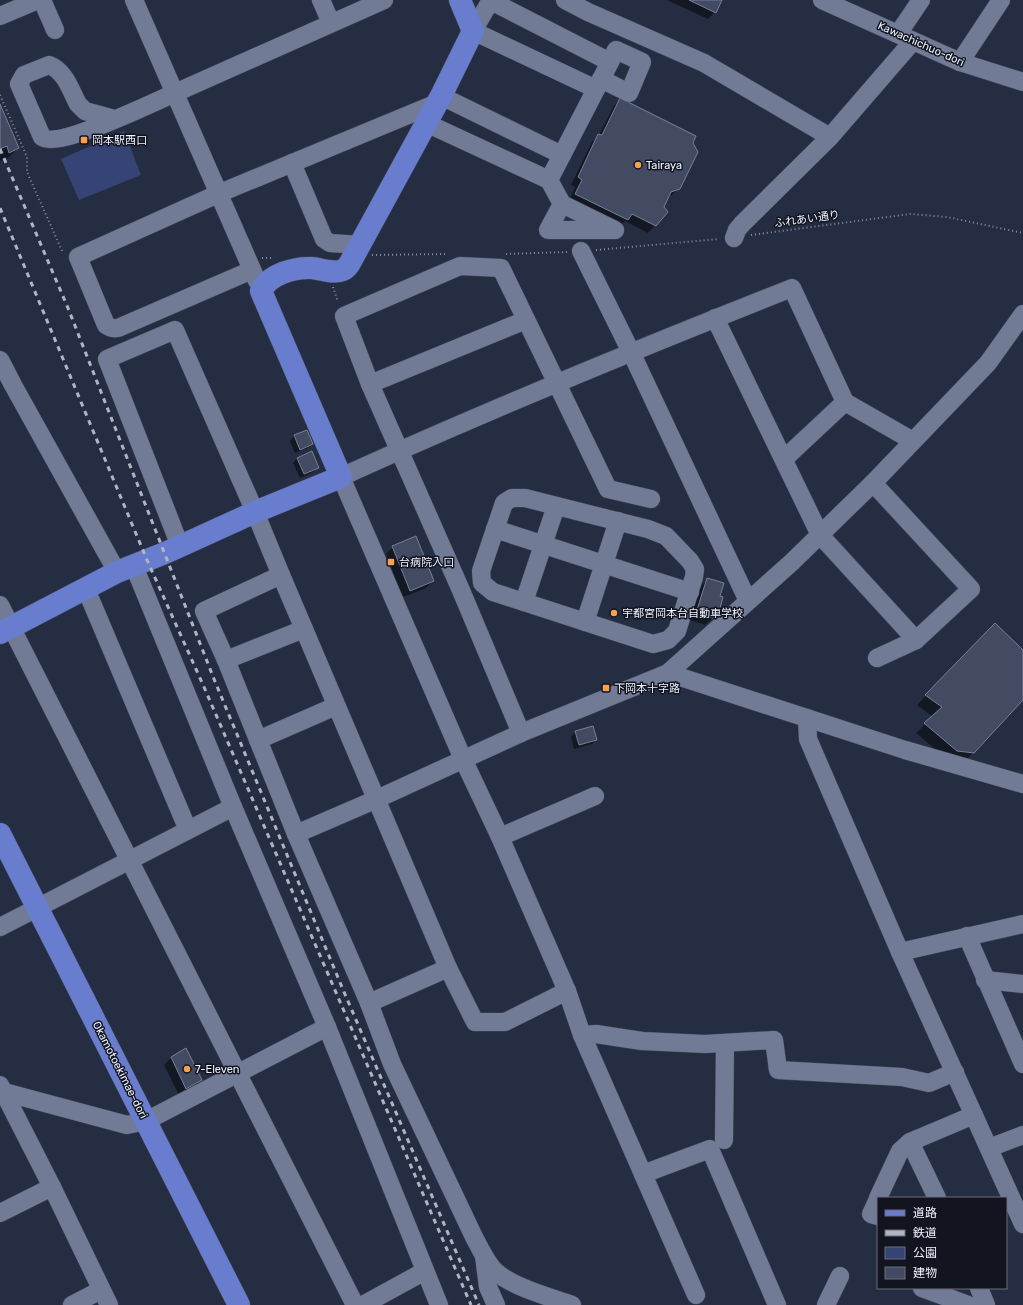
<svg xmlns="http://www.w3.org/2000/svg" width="1023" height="1305" font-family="Rubik,'Noto Sans JP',sans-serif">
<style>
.green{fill:#354375}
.shadow{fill:#0007}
.building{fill:#434b63;stroke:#77809a}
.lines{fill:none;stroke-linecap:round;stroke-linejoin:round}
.minor-casing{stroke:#454a5c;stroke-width:19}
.major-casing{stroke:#454a5c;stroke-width:23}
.path{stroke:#888fa0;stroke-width:2;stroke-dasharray:1 3;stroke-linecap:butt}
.minor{stroke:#727b96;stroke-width:18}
.major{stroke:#687dce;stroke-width:22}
.rail{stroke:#afb5c4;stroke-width:3;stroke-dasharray:5 5;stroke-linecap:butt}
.poi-dot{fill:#f99f4d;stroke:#121520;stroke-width:1.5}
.labels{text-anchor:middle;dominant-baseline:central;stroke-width:3;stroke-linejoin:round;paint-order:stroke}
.street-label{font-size:11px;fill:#eef3ff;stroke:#121520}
.poi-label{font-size:11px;fill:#eef3ff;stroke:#121520;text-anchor:start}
</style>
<rect width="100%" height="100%" fill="#252d43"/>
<path class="green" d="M124 131 141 175 79 200 61 159Z"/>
<g class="shadow">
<path d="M667 0H721L715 12 708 19Z"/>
<path d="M621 99 692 144 679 188 672 195 668 197 663 207 667 212 648 233 625 221 620 226 569 201 575 187 571 185 592 142 599 135 614 106Z"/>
<path d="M0 106 18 148 8 158 0 161Z"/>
<path d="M306 431 312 444 307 448 295 453 290 441 294 436Z"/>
<path d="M297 458 318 468 313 472 300 478 293 463Z"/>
<path d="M393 547 433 581 426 588 403 597 386 554Z"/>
<path d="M708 579 718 597 722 598 718 612 705 625 690 620 701 586Z"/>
<path d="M995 625 1023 651V699L964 762 948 760 916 733 933 717 917 705Z"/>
<path d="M592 727 596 740 592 744 574 749 571 737 575 732Z"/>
<path d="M186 1050 201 1080 194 1087 179 1095 164 1065 171 1058Z"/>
</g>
<g class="building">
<path d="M689 0H722L716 13Z"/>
<path d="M620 98 696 136 693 143 698 152 680 189 671 192 664 207 668 212 656 226 632 214 628 220 575 194 582 180 578 177 598 134 602 135Z"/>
<path d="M0 104 19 148 9 153 7 146 0 149Z"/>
<path d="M307 430 313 444 300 450 294 435Z"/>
<path d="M312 451 319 468 304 474 297 458Z"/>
<path d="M416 536 434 581 410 591 392 546Z"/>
<path d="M707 578 724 583 720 596 723 597 719 612 715 611 713 618 696 613Z"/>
<path d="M995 623 1023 650V700L974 753 957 751 924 723 942 707 925 695Z"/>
<path d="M593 726 597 740 579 745 575 731Z"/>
<path d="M186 1048 202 1080 186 1089 171 1057Z"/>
</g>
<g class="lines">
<defs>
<g id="minor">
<path d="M42 0 55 30"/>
<path d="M134 0 257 281"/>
<path d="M321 0 331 23"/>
<path d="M491 0 473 31 596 89"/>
<path d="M565 0 588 12 704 63 830 137"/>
<path d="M822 0 960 62 1023 82"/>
<path d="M491 1 610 62 549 180 562 204 615 230H548L562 204"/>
<path d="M0 16 38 0"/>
<path d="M898 34 921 0"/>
<path d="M960 62 1001 0"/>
<path d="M601 79 629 93 642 62 616 50 610 62"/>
<path d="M441 96 562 155"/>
<path d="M114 119 85 111 78 104C70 89 65 71 49 65L24 75 19 84 42 137C59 149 154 102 175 93L384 0"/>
<path d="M426 123 549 180"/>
<path d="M292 163 324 239 330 243 361 245"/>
<path d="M734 238 737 230 742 224 830 137 913 41"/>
<path d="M581 251 631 352 748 601"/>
<path d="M252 270 118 328C113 329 110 328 106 325L78 257 220 193 437 103"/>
<path d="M715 318 820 535 916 640"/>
<path d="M0 360 13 385 117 572"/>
<path d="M370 384 526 320"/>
<path d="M784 459 845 402"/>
<path d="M873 483 971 589 916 640 877 658"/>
<path d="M512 498H525L648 529 666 536 690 561 695 569 694 577 677 631 668 640 653 644 493 592 482 583 481 571 504 503Z"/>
<path d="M495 529 690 592"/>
<path d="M180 546 107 359 175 330 255 512 281 575 448 968 475 1022H505L567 991"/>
<path d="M134 566 233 807 327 1027 439 1305"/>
<path d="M281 575 204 611 226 660 296 834 369 1003 392 1064 474 1237C480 1248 486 1262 495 1271 512 1287 550 1297 572 1305"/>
<path d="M86 589 188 830"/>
<path d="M524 602 556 506"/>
<path d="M0 605 355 1305"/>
<path d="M585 622 618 521"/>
<path d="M226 660 304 629"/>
<path d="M668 673 792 562 873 483 988 363 1023 314"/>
<path d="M807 718 808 739 900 952 1023 1224"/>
<path d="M521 733 460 588 370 384 344 316 460 266 501 268 608 489 651 499"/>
<path d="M258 740 336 706"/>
<path d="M296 834 377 799 521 733 668 673 905 750 1023 784"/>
<path d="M500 837 595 796"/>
<path d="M0 927 233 807"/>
<path d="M967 936 1023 1064"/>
<path d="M900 952 1023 924"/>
<path d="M985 980 1023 984"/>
<path d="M369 1003 448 968"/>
<path d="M582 1035 596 1034 642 1041 705 1044 774 1040 778 1070 902 1077 929 1083 955 1072"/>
<path d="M0 1085 52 1187 109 1305"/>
<path d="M0 1094 4 1092 127 1125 146 1121 327 1027"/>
<path d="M724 1140 725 1043"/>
<path d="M910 1142 937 1198"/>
<path d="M989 1148 1023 1135"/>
<path d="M643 1174 710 1149 777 1305"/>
<path d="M878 1198 900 1151 910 1142 974 1115"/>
<path d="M878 1199 871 1214 878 1216"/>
<path d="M0 1213 52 1187"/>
<path d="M484 1256 488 1287 496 1305"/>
<path d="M922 1288 968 1305"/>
<path d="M979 1288 986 1305"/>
<path d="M696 1295 582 1035 567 991 500 837 463 759 341 477C490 409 640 348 792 288L845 402 913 441"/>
<path d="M72 1305 101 1290"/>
<path d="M363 1305 425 1271"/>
<path d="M826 1305 840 1276"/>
</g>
<g id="major">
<path d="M0 633 117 572 165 553 255 512 341 477 261 291C269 274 295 267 312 268 321 269 334 274 343 270 347 268 349 265 351 261L441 96 473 31 460 0"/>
<path d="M0 834 239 1305"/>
</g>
</defs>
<use href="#minor" class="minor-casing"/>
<use href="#major" class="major-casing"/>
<g class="path">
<path d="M0 95 27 157V172L63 253"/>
<path d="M751 235 910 214 947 217 1023 233"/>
<path d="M596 250 719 239"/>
<path d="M506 254 568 252"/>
<path d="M372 255 448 254"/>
<path d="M262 258H274"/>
<path d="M333 287 338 302"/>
</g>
<use href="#minor" class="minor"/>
<use href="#major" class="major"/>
<g class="rail">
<path d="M0 149 68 308 214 679 344 992 479 1305"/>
<path d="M0 208 147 560 204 687 471 1305"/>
</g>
</g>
<g class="poi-dot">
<rect x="80" y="136" width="8" height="8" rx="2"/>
<circle cx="638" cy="165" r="4"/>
<rect x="387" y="558" width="8" height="8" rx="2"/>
<circle cx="614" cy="613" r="4"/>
<rect x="602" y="684" width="8" height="8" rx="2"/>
<circle cx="187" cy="1069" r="4"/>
</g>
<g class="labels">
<g class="street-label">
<text transform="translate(921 44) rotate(24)">Kawachichuo-dori</text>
<text transform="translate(807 219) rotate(-8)">ふれあい通り</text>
<text transform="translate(120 1070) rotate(63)">Okamotoekimae-dori</text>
</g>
<g class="poi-label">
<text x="92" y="140">岡本駅西口</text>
<text x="646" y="165">Tairaya</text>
<text x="399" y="562">台病院入口</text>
<text x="622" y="613">宇都宮岡本台自動車学校</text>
<text x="614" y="688">下岡本十字路</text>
<text x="195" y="1069">7-Eleven</text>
</g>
</g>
<rect x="877" y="1197" width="130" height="92" fill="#121520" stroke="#6a6e79"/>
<rect x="885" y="1210" width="20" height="6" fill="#687dce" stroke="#6a6e79"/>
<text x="913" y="1217" font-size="12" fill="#eef3ff">道路</text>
<rect x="885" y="1230" width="20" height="6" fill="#afb5c4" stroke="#6a6e79"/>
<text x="913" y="1237" font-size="12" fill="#eef3ff">鉄道</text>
<rect x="885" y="1247" width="20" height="12" fill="#354375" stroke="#6a6e79"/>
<text x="913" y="1257" font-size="12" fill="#eef3ff">公園</text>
<rect x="885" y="1267" width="20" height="12" fill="#434b63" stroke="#6a6e79"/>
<text x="913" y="1277" font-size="12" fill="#eef3ff">建物</text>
</svg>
